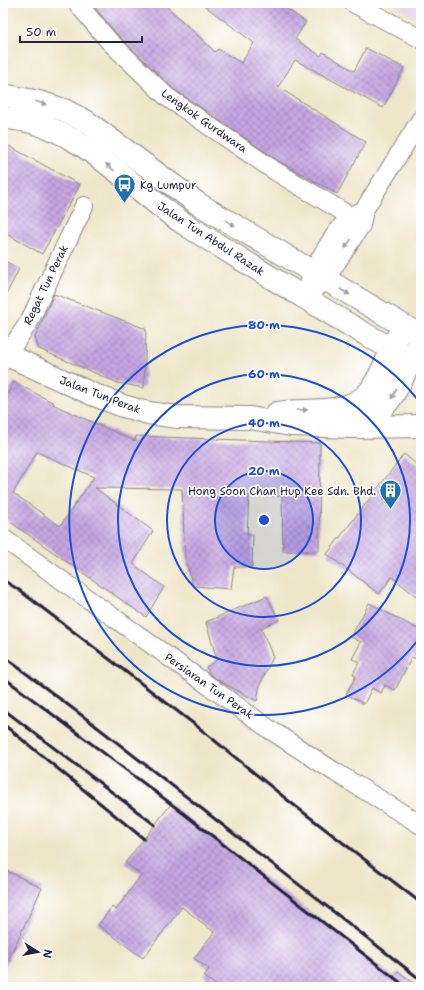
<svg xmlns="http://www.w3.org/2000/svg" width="424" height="990" font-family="'Shantell Sans',sans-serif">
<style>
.built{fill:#e9d2ed}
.building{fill:url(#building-cross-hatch);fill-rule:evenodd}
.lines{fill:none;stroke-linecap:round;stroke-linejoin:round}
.minor-casing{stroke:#888482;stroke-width:20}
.major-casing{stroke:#888482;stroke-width:24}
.minor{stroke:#fff;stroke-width:18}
.major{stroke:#fff;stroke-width:22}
.rail{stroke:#22223b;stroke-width:3}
.oneway{fill:#9c9ca7}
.ring{fill:none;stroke:#1d4ed8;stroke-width:2}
.labels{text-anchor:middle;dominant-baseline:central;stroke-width:3.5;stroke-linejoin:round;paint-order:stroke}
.street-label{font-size:11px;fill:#22223b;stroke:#fff}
.poi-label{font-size:11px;fill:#22223b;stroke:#fff;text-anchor:start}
.centre{fill:#1d4ed8;stroke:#fff;stroke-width:2}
.ring-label{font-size:12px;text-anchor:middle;font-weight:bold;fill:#1d4ed8;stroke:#fff;stroke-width:3.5;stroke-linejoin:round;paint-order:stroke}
</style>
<defs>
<pattern id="building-cross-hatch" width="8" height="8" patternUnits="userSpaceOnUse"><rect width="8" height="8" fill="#c6a6e2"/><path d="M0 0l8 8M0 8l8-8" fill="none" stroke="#a087b8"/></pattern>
</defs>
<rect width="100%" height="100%" fill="#fff"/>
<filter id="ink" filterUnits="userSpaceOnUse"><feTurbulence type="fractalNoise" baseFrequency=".025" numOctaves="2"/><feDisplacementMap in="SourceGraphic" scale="8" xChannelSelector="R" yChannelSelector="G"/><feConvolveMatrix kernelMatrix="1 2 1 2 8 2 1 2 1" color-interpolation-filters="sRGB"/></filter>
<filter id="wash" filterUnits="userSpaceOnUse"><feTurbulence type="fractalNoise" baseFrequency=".012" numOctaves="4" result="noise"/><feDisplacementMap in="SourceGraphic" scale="16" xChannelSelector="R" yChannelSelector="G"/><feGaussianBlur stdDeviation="0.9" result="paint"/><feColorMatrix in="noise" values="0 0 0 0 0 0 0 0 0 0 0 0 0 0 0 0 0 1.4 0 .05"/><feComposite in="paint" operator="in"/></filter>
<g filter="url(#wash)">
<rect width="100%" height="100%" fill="#efe6ca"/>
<path class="built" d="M391 3H421V21Z"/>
<g id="blocks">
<g class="building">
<path d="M91 3H163L215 52 218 49 241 63 254 43 201 3H278L306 22 295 39 321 56 323 52 354 71 366 48 404 68 383 108 295 60 278 87 366 142 337 194 277 160 174 89 117 34Z"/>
<path d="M9 146 80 185 42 254 3 232V156Z"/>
<path d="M3 260 19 269 3 301Z"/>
<path d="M54 294 146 329 144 388 118 383 39 349 35 337Z"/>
<path d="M14 382 54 403V405L135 441 136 436 320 443 319 551H283L282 496 249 495 247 535H253L252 567H234L231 589 193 586 185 556 182 489 95 488 153 531 133 564 164 587 146 617 3 517V402ZM37 452 94 477 60 526 13 493Z"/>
<path d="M404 454 421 468V600L392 577 379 594 327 554Z"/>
<path d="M267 596 279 620 261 628 273 657 260 684 257 701 223 683 211 675 206 667 217 660 206 622Z"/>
<path d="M369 603 421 631V661L412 657 395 690 385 685 381 693 372 688 364 704 346 694 356 676 353 674 359 662 352 659 361 642 351 637Z"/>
<path d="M171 804 394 977 398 971 419 987H218L204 976 209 969 194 958 214 932 182 907 143 958 98 925 112 907 116 910 141 875 125 863Z"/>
<path d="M3 869 42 888 3 971Z"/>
</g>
</g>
</g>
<g filter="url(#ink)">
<use href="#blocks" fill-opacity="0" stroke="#888482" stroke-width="1"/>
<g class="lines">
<defs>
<g id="minor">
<path d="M77 3 109 41 167 97 275 171 350 216"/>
<path d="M353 3 421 39"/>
<path d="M309 284C314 265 335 232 349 218 352 215 356 213 360 212"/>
<path d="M305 298 325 280 361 225 364 210 421 119"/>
<path d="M3 361 29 322 84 206"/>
<path d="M3 538 269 729 335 772 421 825"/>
</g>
<g id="major">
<path d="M3 95 39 102 64 110 87 122 197 203 421 336"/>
<path d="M3 118C76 120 127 186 183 223 223 249 264 273 305 298 343 321 381 345 421 363"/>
<path d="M3 353 92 394 123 406 148 413 178 417 250 418 291 425 354 427 421 426"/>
<path d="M277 413C306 408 349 417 370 391 382 375 389 354 398 336"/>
<path d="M357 425C393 411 401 378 418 346"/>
</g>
</defs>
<use href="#minor" class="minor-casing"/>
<use href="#major" class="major-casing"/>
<use href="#minor" class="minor"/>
<use href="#major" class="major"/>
<g class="rail">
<path d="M3 580 19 590 198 727 290 802 421 903"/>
<path d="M3 656 92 723 421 980"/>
<path d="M3 677 170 803 406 987"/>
<path d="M3 709 155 825"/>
<path d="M3 724 144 839"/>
</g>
</g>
<defs><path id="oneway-solid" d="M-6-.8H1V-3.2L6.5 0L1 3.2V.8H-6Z"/></defs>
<g class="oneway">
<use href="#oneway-solid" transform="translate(41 103) rotate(17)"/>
<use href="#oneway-solid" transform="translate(110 167) rotate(-141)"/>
<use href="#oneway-solid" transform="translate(230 223) rotate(31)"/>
<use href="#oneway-solid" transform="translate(348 244) rotate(123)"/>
<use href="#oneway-solid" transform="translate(345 292) rotate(31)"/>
<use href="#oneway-solid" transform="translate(394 394) rotate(119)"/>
<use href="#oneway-solid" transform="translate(302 410) rotate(-3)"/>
</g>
</g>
<circle cx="264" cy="520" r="49" fill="#1d4ed8" fill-opacity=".12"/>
<g class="ring">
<circle cx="264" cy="520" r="49"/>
<circle cx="264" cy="520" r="97"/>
<circle cx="264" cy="520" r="146"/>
<path d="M421 636A195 195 0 1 1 421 404"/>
</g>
<defs>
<symbol id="bus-pin" viewBox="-11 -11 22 30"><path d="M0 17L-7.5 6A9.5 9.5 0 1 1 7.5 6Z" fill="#1f6fb2" stroke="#fff"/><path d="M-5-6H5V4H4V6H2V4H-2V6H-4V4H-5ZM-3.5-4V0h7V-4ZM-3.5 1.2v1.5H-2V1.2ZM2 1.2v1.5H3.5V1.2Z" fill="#fff"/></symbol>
<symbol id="building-pin" viewBox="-11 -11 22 30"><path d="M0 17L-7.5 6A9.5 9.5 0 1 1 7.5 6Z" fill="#1f6fb2" stroke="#fff"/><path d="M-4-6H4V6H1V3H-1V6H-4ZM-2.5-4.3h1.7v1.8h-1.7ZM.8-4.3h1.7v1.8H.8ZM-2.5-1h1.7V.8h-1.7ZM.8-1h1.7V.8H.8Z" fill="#fff"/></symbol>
</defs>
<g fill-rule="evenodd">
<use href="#bus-pin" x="112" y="172" width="25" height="34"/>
<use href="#building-pin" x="378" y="478" width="25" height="34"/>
</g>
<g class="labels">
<g class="street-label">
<text transform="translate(204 121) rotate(35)">Lengkok Gurdwara</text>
<text transform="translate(211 239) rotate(33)">Jalan Tun Abdul Razak</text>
<text transform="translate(46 285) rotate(-64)">Regat Tun Perak</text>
<text transform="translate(100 395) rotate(21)">Jalan Tun Perak</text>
<text transform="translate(209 686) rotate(35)">Persiaran Tun Perak</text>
</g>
<g class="poi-label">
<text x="140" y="185">Kg Lumpur</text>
<text x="376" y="491" text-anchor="end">Hong Soon Chan Hup Kee Sdn. Bhd.</text>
</g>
</g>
<circle cx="264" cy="520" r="6" class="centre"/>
<g class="ring-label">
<text x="264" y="329">80 m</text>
<text x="264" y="378">60 m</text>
<text x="264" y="427">40 m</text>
<text x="264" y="475">20 m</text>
</g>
<rect width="424" height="990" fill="none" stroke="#fff" stroke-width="16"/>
<g transform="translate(38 952) rotate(101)" stroke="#ffffff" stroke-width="3" paint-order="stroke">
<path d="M0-3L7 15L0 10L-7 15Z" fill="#22223b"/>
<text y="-6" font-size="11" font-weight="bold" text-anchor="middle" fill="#22223b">N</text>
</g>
<path d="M20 36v6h122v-6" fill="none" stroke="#22223b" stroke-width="2"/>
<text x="26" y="36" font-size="12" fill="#22223b" stroke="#ffffff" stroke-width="3" paint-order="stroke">50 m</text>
</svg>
